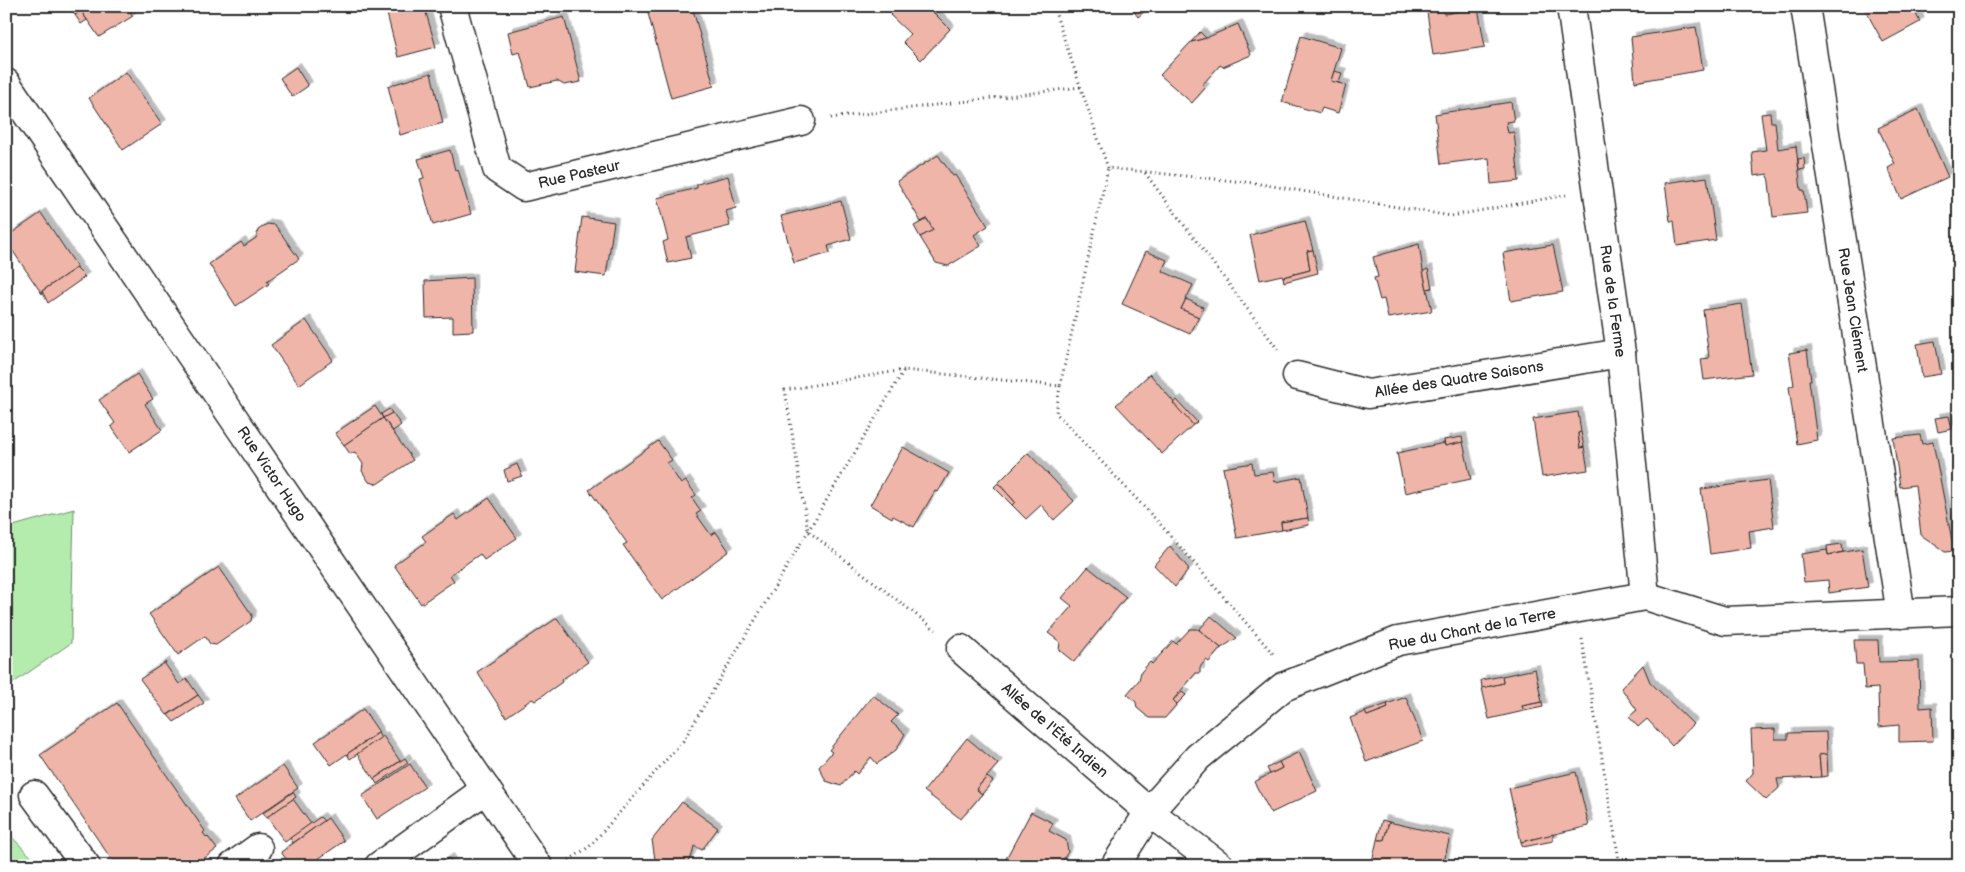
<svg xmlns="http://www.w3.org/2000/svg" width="1965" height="872" font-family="'Balsamiq Sans',sans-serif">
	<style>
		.green { fill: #b4ecae; stroke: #708c6c }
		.building { fill: #efb5a9; stroke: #2b2b2b; filter: url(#shadow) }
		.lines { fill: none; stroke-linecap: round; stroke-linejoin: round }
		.minor-casing { stroke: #2b2b2b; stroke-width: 31 }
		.path { stroke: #2b2b2b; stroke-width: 3; stroke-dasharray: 1 4; stroke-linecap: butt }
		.minor { stroke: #fff; stroke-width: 28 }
		.labels { text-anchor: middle; stroke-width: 4; stroke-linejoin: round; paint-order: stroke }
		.street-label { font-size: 15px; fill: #2b2b2b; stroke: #fff }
	</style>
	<defs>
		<filter id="shadow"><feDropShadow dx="4.5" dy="-4.5" stdDeviation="0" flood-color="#0004"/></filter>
	</defs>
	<rect width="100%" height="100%" fill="#fff"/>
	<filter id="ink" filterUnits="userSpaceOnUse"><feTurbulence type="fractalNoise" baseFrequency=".02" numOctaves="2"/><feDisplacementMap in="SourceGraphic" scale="10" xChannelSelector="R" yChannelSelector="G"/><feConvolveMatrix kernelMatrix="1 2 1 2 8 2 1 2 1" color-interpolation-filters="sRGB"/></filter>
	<g filter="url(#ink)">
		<g class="green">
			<path d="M74,509L71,643L6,688V528Z"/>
			<path d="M6,831L40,866H6Z"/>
		</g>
		<g class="building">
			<path d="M69,6H126L133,16L99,37L81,11L75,15Z"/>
			<path d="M385,6H424L436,47L398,57Z"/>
			<path d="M646,6H692L714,86L671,98Z"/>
			<path d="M899,6H939L933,12L950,29L921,60L903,42L910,34L890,15Z"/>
			<path d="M1130,6H1151L1138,17Z"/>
			<path d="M1464,6H1478V8L1444,14L1443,9Z"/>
			<path d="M1863,6H1912L1920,22L1883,42Z"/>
			<path d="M1478,8L1485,47L1433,55L1427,12L1443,9L1444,14Z"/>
			<path d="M81,11L87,20L81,24L75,15Z"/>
			<path d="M564,17L581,82L564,85L557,81L530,87L520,52L513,54L508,32Z"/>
			<path d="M1238,24L1251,55L1223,67L1220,65L1202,85L1205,88L1192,103L1160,75L1191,42L1206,38Z"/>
			<path d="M1696,27L1703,70L1635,82L1631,37Z"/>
			<path d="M1200,32L1206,38L1191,42Z"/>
			<path d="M1301,36L1341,48L1331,81L1346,85L1338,113L1322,108L1320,113L1282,102Z"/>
			<path d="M296,67L308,86L292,97L280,78Z"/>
			<path d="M1334,71L1342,73L1339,83L1331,81Z"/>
			<path d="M126,72L162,124L123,150L89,98Z"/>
			<path d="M431,73L443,123L400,135L388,86Z"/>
			<path d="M1511,102L1514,121L1506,122L1508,133L1514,132L1519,181L1491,184L1489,158L1441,164L1435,114Z"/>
			<path d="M1918,109L1948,177L1901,199L1888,168L1895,164L1878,128Z"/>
			<path d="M1770,113L1771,122H1775L1778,149L1796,146L1801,190H1804L1807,213L1773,217L1768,174L1754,176L1752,152L1766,150L1761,114Z"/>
			<path d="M450,150L455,170L458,169L471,214L433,225L420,179L424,178L418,159Z"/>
			<path d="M938,155L953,176L955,175L988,226L974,235L981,246L948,266L936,263L920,237L933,230L927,219L921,222L897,181Z"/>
			<path d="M1804,158L1805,169L1799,170L1798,159Z"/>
			<path d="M728,176L736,208L726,211L730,226L686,237L691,258L668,263L663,242L668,240L657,198L697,188V184Z"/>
			<path d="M1707,177L1716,240L1677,246L1674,221H1670L1665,183Z"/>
			<path d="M841,201L851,239L828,246L830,253L794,263L781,216Z"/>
			<path d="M41,213L78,268H76L42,291V294L6,241V237Z"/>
			<path d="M582,217L614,222L606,276L575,272Z"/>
			<path d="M927,219L933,230L920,237L914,226Z"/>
			<path d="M1305,221L1313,250L1307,251L1310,270L1283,277L1282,275L1260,280L1250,235Z"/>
			<path d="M267,224L275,225L299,259L267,281L269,284L236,306L209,264L241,242L244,246L256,238L258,230Z"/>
			<path d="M1419,244L1423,271L1432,311L1388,318L1384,299L1380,300L1374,278L1378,277L1373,257Z"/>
			<path d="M1553,245L1563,292L1511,301L1503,253Z"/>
			<path d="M1313,250L1318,273L1284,282L1283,277L1310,270L1307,251Z"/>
			<path d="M1146,251L1167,260L1162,271L1193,285L1181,309L1199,317L1190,334L1122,304Z"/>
			<path d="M76,268L85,277L48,303L42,291Z"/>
			<path d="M1428,269L1432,288L1427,289L1423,271Z"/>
			<path d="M472,278L473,331L453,332V317L426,318L425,281Z"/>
			<path d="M1186,299L1203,307L1199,317L1181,309Z"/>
			<path d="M1742,304L1752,374L1704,380L1701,359L1709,358L1703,310Z"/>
			<path d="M306,320L333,360L299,385L271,345Z"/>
			<path d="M1935,341L1941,374L1922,377L1917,344Z"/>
			<path d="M1807,350L1811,380H1809L1817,440L1797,444L1789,387L1794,385L1789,353Z"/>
			<path d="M1959,359V389L1953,360Z"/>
			<path d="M137,374L153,399L145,404L162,430L129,452L111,426L115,423L99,400Z"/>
			<path d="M1150,374L1193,425L1162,454L1116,405Z"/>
			<path d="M1177,400L1197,422L1193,425L1173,403Z"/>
			<path d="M375,406L383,418L344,445L335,433Z"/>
			<path d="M389,409L392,413L383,418L381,414Z"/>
			<path d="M1578,412L1581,432L1578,433L1580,448L1584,447L1588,470L1542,477L1533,419Z"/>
			<path d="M392,413L401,425L393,431L383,418Z"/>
			<path d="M1949,416L1952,429L1938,432L1935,418Z"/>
			<path d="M383,418L413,460L377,484L369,482L362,471L363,464L355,452L350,454L344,445Z"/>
			<path d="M1581,432L1584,447L1580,448L1578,433Z"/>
			<path d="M1920,435L1922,444L1933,442L1954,551L1945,552L1921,535L1915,485L1900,487L1893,438Z"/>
			<path d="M1462,437L1463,442L1445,446L1444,440Z"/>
			<path d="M658,441L672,460L667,463L681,484L686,481L696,495L692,498L701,511L696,514L711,535L716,532L729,551L662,600L623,545L627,543L589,490Z"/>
			<path d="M1463,442L1471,479L1405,493L1397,453L1444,443L1445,446Z"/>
			<path d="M903,447L949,473L938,492L935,491L914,527L893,516L892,518L870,505Z"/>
			<path d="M1028,453L1074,501L1054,520L1041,505L1026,519L1012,505L1015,502L998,483Z"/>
			<path d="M1252,463L1254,474L1273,472L1275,482L1301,477L1308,518L1281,522L1282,530L1237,538L1223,468Z"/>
			<path d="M517,464L522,476L507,481L504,470Z"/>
			<path d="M1768,480L1774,527L1749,531L1751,548L1710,554L1701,489Z"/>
			<path d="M998,483L1015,502L1012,505L994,487Z"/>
			<path d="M489,498L517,538L484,560L480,554L450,575L454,581L421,604L394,565L426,542L422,536L454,514L458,520Z"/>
			<path d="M1308,518L1309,525L1282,530L1281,522Z"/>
			<path d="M1842,544L1843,552L1828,555L1827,546Z"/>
			<path d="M1170,546L1189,569L1175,587L1154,565Z"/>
			<path d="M1862,549L1868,587L1829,593L1828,580L1804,582L1801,554L1827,550L1828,555Z"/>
			<path d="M219,567L252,615L251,621L216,645L210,644L205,636L178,655L149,614Z"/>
			<path d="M1088,567L1126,597L1074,662L1059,650L1060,642L1048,633L1072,606L1062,598Z"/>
			<path d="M1211,616L1237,638L1221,648L1199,630Z"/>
			<path d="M557,618L588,662L561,680L562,682L535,701L532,699L506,717L477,672Z"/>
			<path d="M1190,629H1198L1221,648L1209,662L1206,660L1200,667V673H1196L1173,700L1177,704L1165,718H1149L1137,708L1136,702L1127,694L1139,680L1141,672L1150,662L1152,664L1173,641L1176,644Z"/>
			<path d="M1854,640H1878L1879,662L1919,661L1920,708L1932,707L1933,741L1899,742V725L1879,727L1878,688L1865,689L1863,664H1856Z"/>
			<path d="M166,662L165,664L179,684L187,679L198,695L167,715L140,679Z"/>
			<path d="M1643,665L1650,682L1693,724L1672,746L1647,719L1638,727L1629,717L1637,710L1621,688Z"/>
			<path d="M1535,669L1542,702L1522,706L1524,711L1489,719L1482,688L1503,683L1502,676Z"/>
			<path d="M1502,676L1503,683L1482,688L1481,680Z"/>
			<path d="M1182,692L1186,695L1177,704L1173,700Z"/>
			<path d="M198,695L204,703L174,722L168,715Z"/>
			<path d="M873,695L898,715L891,722L905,734L896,750L877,764L871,757L857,774L854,771L841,786L826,781L819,767L832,752L829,750Z"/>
			<path d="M1406,697L1423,741L1366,762L1350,718L1365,712L1367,716L1388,708L1387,704Z"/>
			<path d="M1542,702L1543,707L1524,711L1522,706Z"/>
			<path d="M117,703L205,831L203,833L207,838L208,837L217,849L195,865L194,862L189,866H116L40,755Z"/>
			<path d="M1387,704L1388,708L1367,716L1365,712Z"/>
			<path d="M363,709L379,732L331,765L315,742Z"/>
			<path d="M1775,729V739H1788V733L1826,732L1827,754L1819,755L1821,777L1777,779L1779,788L1766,800L1746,781L1753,773L1751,730Z"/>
			<path d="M378,733L381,738L350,759L347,754Z"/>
			<path d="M383,736L400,761L374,779L357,754Z"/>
			<path d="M967,738L998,764L976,789L982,794L961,819L924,791Z"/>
			<path d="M1299,752L1317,791L1271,813L1254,782L1282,768L1279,762Z"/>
			<path d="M1827,754L1828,776L1821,777L1819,755Z"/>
			<path d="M405,758L408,763L377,784L374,779Z"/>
			<path d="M1279,762L1282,768L1270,774L1267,768Z"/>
			<path d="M410,764L425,787L377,819L362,796Z"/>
			<path d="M283,766L298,788L250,821L235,799Z"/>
			<path d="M1576,772L1589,826L1521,842L1509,788Z"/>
			<path d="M987,777L993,781L982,794L976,789Z"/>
			<path d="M293,792L296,797L266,818L263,813Z"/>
			<path d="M293,799L311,824L285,842L267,817Z"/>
			<path d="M682,802L718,828L702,850L694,846L692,855L685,866H656L652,840Z"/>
			<path d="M1031,812L1053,823L1049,831L1066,840L1068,852L1059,866H1002Z"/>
			<path d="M320,817L324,821L293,843L290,838Z"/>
			<path d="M328,818L344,841L308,866H291L281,852Z"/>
			<path d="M1382,820L1389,822L1384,840H1377Z"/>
			<path d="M1389,822L1450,836L1443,866H1371L1377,840H1384Z"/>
			<path d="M1553,834V841L1523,847L1521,842Z"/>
			<path d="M449,858L454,866H438Z"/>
		</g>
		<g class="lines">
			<g class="minor-casing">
				<g id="minor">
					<path d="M452,6L497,169L524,187L801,121"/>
					<path d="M1571,6L1621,353L1645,596"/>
					<path d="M1805,6L1901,614"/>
					<path d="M6,83L538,866"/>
					<path d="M1297,376L1368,394L1621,353"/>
					<path d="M961,649L1149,812L1220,866"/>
					<path d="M34,795L86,866"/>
					<path d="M233,866L258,848"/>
					<path d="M379,866L486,789"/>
					<path d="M1115,866L1149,812L1198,757L1283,687L1398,641L1645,596L1725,621L1959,611"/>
				</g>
			</g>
			<g class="path">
				<path d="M1053,6L1108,168"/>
				<path d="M831,118L1081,87"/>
				<path d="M1145,173L1279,351"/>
				<path d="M904,370L785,390L808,531L936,630"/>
				<path d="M1060,386L1056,413L1161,525L1275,656"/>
				<path d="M1582,639L1620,866"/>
				<path d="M569,860L589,847L683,741L904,370L1060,386L1108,168L1254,183L1451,216L1566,195"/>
			</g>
			<use href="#minor" class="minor"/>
		</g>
	</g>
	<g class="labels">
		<g class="street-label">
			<text transform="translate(579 174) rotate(-13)" y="5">Rue Pasteur</text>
			<text transform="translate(1613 301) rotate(82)" y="5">Rue de la Ferme</text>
			<text transform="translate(1853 310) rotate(81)" y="5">Rue Jean Clément</text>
			<text transform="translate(1459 379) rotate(-9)" y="5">Allée des Quatre Saisons</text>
			<text transform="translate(272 474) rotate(56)" y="5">Rue Victor Hugo</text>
			<text transform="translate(1472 629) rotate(-11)" y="5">Rue du Chant de la Terre</text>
			<text transform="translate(1055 730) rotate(41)" y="5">Allée de l'Été Indien</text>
		</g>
	</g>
	<rect width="1965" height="872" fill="none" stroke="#fff" stroke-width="25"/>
	<rect x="12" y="12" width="1940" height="847" fill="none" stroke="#2b2b2b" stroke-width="2" filter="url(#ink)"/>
</svg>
